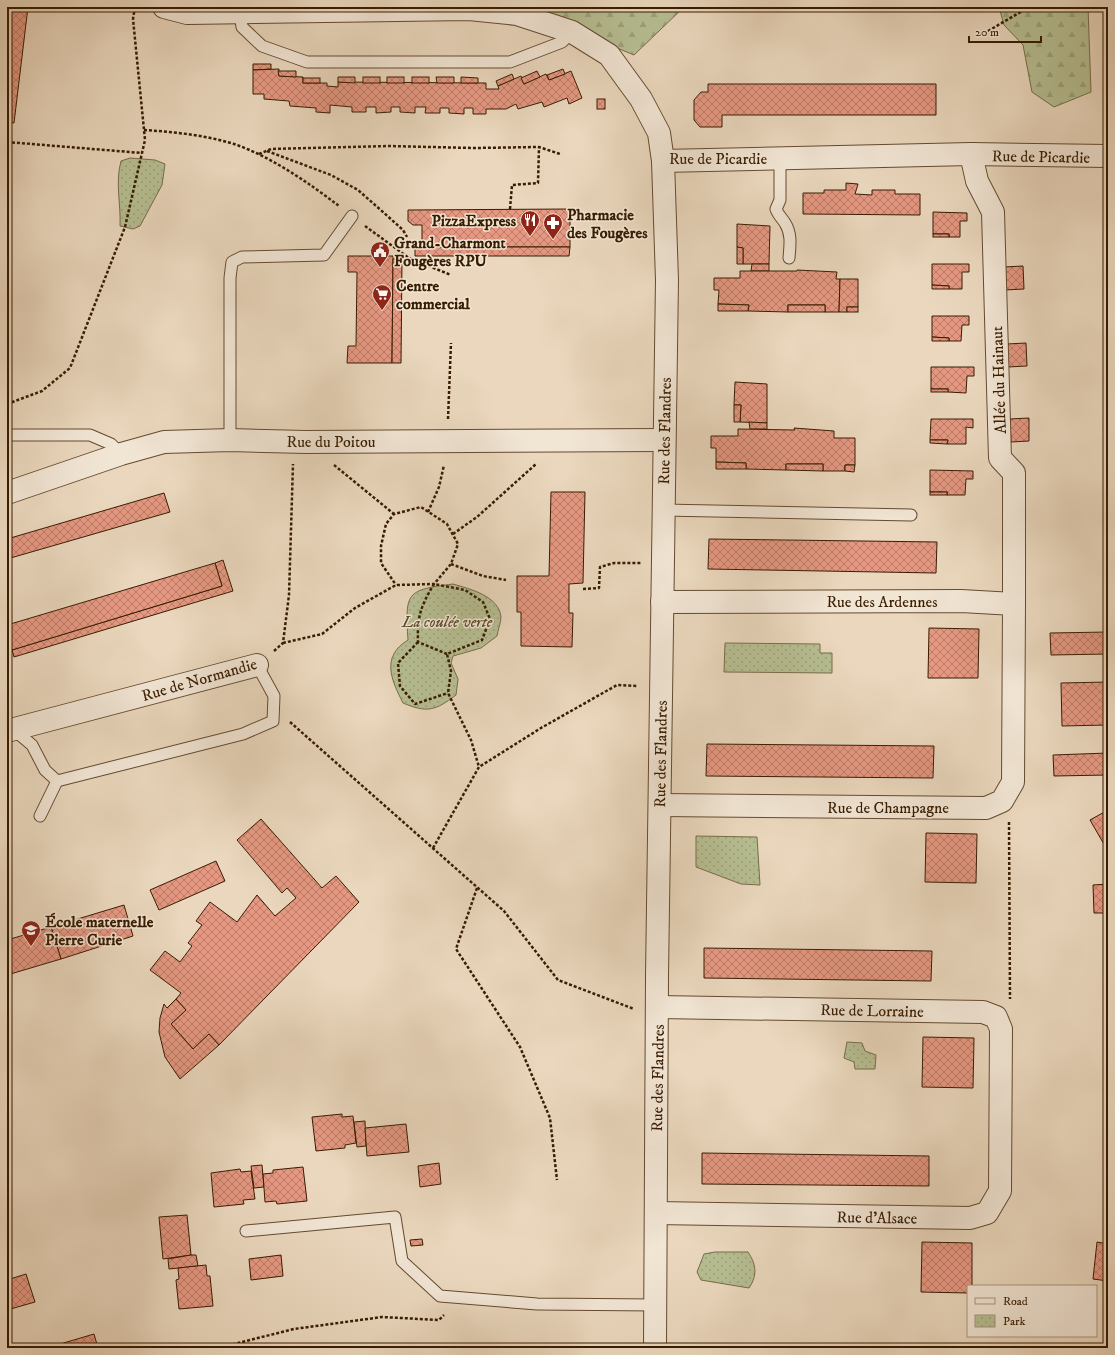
<svg xmlns="http://www.w3.org/2000/svg" width="1115" height="1355" font-family="'IM FELL DW Pica',serif">
	<style>
		.forest { fill: url(#forest-firs); stroke: #776d49 }
		.park { fill: url(#park-dots); stroke: #776d49 }
		.building { fill: url(#building-cross-hatch); stroke: #381c00 }
		.lines { fill: none; stroke-linecap: round; stroke-linejoin: round }
		.service-casing { stroke: #644b2f; stroke-width: 13 }
		.minor-casing { stroke: #644b2f; stroke-width: 24 }
		.path { stroke: #381c00; stroke-width: 2.5; stroke-dasharray: 3 2; stroke-linecap: butt }
		.service { stroke: #f1e5d4; stroke-width: 11 }
		.minor { stroke: #f1e5d4; stroke-width: 22 }
		.labels { text-anchor: middle; stroke-width: 3; stroke-linejoin: round; paint-order: stroke }
		.street-label { font-size: 16px; fill: #381c00; stroke: #f1e5d4 }
		.poi-label { font-size: 16px; font-weight: bold; fill: #381c00; stroke: #f1e5d4; text-anchor: start }
		.park-label { font-size: 16px; font-style: italic; fill: #5e4d2c; stroke: #f1e5d4 }
	</style>
	<defs>
		<pattern id="forest-firs" width="22" height="20" patternUnits="userSpaceOnUse"><rect width="22" height="20" fill="#b6be92"/><path d="M5 1l3.5 6h-7zM16 11l3.5 6h-7z" fill="#9da37c"/></pattern>
		<pattern id="park-dots" width="8" height="8" patternUnits="userSpaceOnUse"><rect width="8" height="8" fill="#b6be92"/><path d="M2 2h.1M6 6h.1" fill="none" stroke="#9da37c" stroke-width="1.8" stroke-linecap="round"/></pattern>
		<pattern id="building-cross-hatch" width="8" height="8" patternUnits="userSpaceOnUse"><rect width="8" height="8" fill="#e69882"/><path d="M0 0l8 8M0 8l8-8" fill="none" stroke="#bb7b68"/></pattern>
	</defs>
	<rect width="100%" height="100%" fill="#ead7bd"/>
	<filter id="stains"><feTurbulence type="fractalNoise" baseFrequency=".005" numOctaves="4"/><feColorMatrix values="0 0 0 0 .2 0 0 0 0 .09 0 0 0 0 .02 0 0 0 .5 -.17"/></filter>
	<radialGradient id="worn" r=".72"><stop offset=".6" stop-color="#630" stop-opacity="0"/><stop offset="1" stop-color="#630" stop-opacity=".3"/></radialGradient>
	<g class="forest">
		<path d="M548,7H684L634,55L547,19Z"/>
		<path d="M999,7H1088L1091,92L1054,107L1032,92L1023,45L1004,25Z"/>
	</g>
	<g class="park">
		<path d="M130,158L155,160L165,164L162,185L140,226L133,229L120,226C121,203 115,183 121,161Z"/>
		<path d="M453,584C470,589 499,596 501,617C501,622 498,630 497,636L481,648L453,656L451,663L458,679L456,695C435,711 427,713 403,703C392,681 380,657 408,640C405,592 406,590 453,584Z"/>
		<path d="M725,643L820,644V653H832V673L724,672Z"/>
		<path d="M696,836L757,837L760,885L741,884L696,867Z"/>
		<path d="M847,1042L862,1043L865,1051L876,1055L875,1069H855L854,1062L844,1058Z"/>
		<path d="M715,1252H748C756,1264 758,1275 749,1288L701,1280L697,1272L704,1254Z"/>
	</g>
	<g class="building">
		<path d="M7,7H28L14,123L7,122Z"/>
		<path d="M746,7H783L746,10Z"/>
		<path d="M253,64H271V69L253,70Z"/>
		<path d="M279,69V76L303,77V83H327V86L338,87V82L486,83V89H499L498,86L521,76L524,84L546,74L549,80L571,71L582,98L569,104L567,98L544,107L542,102L518,109L516,104L506,109H486V114H473V108H464V114L449,113V108H440V113H425L426,107H415V113L400,112V107H391V112L376,113V107H366V112H352V107L330,105V113L316,112V108L290,106L289,101L264,99V94H253V70Z"/>
		<path d="M563,69L565,74L549,80L547,75Z"/>
		<path d="M278,71H296V77L279,76Z"/>
		<path d="M537,71L540,77L524,84L521,78Z"/>
		<path d="M512,74L514,79L498,86L496,81Z"/>
		<path d="M338,77H355V83L338,82Z"/>
		<rect x="363" y="77" width="17" height="6"/>
		<rect x="387" y="77" width="17" height="6"/>
		<rect x="412" y="77" width="17" height="6"/>
		<path d="M436,77H454V83H437Z"/>
		<path d="M461,77L478,78V83H461Z"/>
		<rect x="303" y="78" width="17" height="5"/>
		<path d="M708,84H936V115H722V127H700L694,120V100L701,92H708Z"/>
		<rect x="597" y="99" width="8" height="10"/>
		<path d="M846,183L858,184L855,194L872,195V190H895V194H920V215L803,214V193H824V190H846Z"/>
		<path d="M570,209V247H422V225H413L408,221V210Z"/>
		<path d="M933,212L967,213V221H960V237H949V234H933Z"/>
		<path d="M737,224L770,226L769,264H743V248L737,247Z"/>
		<rect x="933" y="234" width="16" height="3"/>
		<path d="M415,247H570L569,256H415Z"/>
		<path d="M737,247L743,248V264H737Z"/>
		<path d="M348,256H393L392,363H347L348,346H356L357,272H348Z"/>
		<path d="M393,259H402L401,363H392Z"/>
		<path d="M752,264H769V271H751Z"/>
		<path d="M932,264H969V272H962V289H949V286L932,285Z"/>
		<path d="M1023,266L1024,289L1005,290L1004,267Z"/>
		<path d="M797,270L837,272L836,279H840L839,312H825V305H788V312L748,311L749,305L718,304L719,290H714V278H740V271H797Z"/>
		<path d="M840,279H858V307H847V312H839Z"/>
		<path d="M932,285L949,286V289H932Z"/>
		<path d="M718,304L749,305L748,311H718Z"/>
		<rect x="788" y="305" width="37" height="7"/>
		<rect x="847" y="307" width="11" height="5"/>
		<path d="M932,316H969V325H962L961,341H949V338L932,337Z"/>
		<path d="M932,337L949,338V341H932Z"/>
		<path d="M1026,343L1027,366L1008,367L1007,344Z"/>
		<path d="M931,367H974V376H967L966,393L948,392V389H931Z"/>
		<path d="M735,382L767,384V423L740,422L741,405H734Z"/>
		<rect x="931" y="389" width="17" height="3"/>
		<path d="M734,405H741L740,422H734Z"/>
		<path d="M1029,418V441L1011,442L1010,419Z"/>
		<path d="M931,419H973V428L966,427V444H947L948,440H930Z"/>
		<path d="M749,422L767,423V429H750Z"/>
		<path d="M794,428L834,431V438H855V465H845V471H823V464H786V470L746,469V463L716,462V448H711V436H738V429L795,430Z"/>
		<path d="M930,440H948L947,444L930,443Z"/>
		<path d="M716,462L746,463V469H716Z"/>
		<path d="M786,464H823V471L786,470Z"/>
		<path d="M845,465H855L854,472L845,471Z"/>
		<path d="M930,470L973,471V479H966L965,495H947V492H930Z"/>
		<path d="M551,492H585L583,583L569,584V613H573L572,647L521,646V612H517V576H549Z"/>
		<rect x="930" y="492" width="17" height="3"/>
		<path d="M164,493L170,512L7,559V539Z"/>
		<path d="M709,539L937,542L936,573L708,569Z"/>
		<path d="M223,560L233,591L14,657L12,650L222,586L215,563Z"/>
		<path d="M215,563L222,586L12,650L7,625Z"/>
		<path d="M929,628L979,629L978,678H928Z"/>
		<path d="M1108,632V654L1051,655L1050,633Z"/>
		<path d="M1108,682V725L1062,726L1061,683Z"/>
		<path d="M707,744L934,746L933,778L706,776Z"/>
		<path d="M1108,753V775L1054,776L1053,755Z"/>
		<path d="M1108,810V845L1105,846L1090,820Z"/>
		<path d="M261,819L322,888L336,876L359,902L219,1045L209,1034L193,1049L171,1024L186,1010L176,999L181,993L150,970L165,951L180,962L192,946L188,943L202,925L196,921L210,902L237,922L257,895L275,916L296,898L287,888L282,893L237,840Z"/>
		<path d="M926,833L977,834L976,883L925,882Z"/>
		<path d="M216,861L225,881L159,910L150,890Z"/>
		<path d="M1108,884V913H1094L1093,885Z"/>
		<path d="M124,905L133,936L61,959L51,927Z"/>
		<path d="M51,927L61,959L7,975V940Z"/>
		<path d="M704,948L932,951L931,981L704,978Z"/>
		<path d="M176,999L186,1010L171,1024L193,1049L209,1034L219,1045L180,1079L165,1057L159,1032L160,1018L164,1004L167,1008Z"/>
		<path d="M923,1037L974,1038L973,1088L922,1087Z"/>
		<path d="M342,1114V1117L353,1116L356,1143L345,1145V1148L316,1151L312,1117Z"/>
		<path d="M365,1121L366,1146L357,1147L354,1122Z"/>
		<path d="M406,1124L409,1152L367,1156L365,1128Z"/>
		<path d="M702,1153L929,1156V1186L702,1184Z"/>
		<path d="M439,1163L441,1184L420,1187L418,1166Z"/>
		<path d="M262,1165L264,1187L254,1188L251,1166Z"/>
		<path d="M303,1167L307,1201L277,1204L276,1201L265,1202L263,1174L273,1173V1170Z"/>
		<path d="M240,1169L241,1172L251,1171L255,1199L243,1200L244,1204L214,1207L211,1173Z"/>
		<path d="M187,1215L191,1255L163,1259L159,1217Z"/>
		<path d="M422,1239L423,1245L411,1246L410,1240Z"/>
		<path d="M922,1242L972,1243V1286H968V1293L921,1292Z"/>
		<path d="M1097,1242L1108,1244V1281L1093,1279Z"/>
		<path d="M191,1255H196L198,1266L169,1269L168,1259Z"/>
		<path d="M281,1255L283,1276L251,1280L249,1259Z"/>
		<path d="M206,1265L207,1276H210L213,1306L179,1309L176,1280L179,1279L178,1268Z"/>
		<path d="M26,1274L35,1302L7,1310V1280Z"/>
		<path d="M94,1334L98,1348H50V1347Z"/>
	</g>
	<g class="lines">
		<g class="service-casing">
			<g id="service">
				<path d="M240,13L242,27L262,46L307,62H510L562,42L572,32"/>
				<path d="M780,158V200L776,209C778,215 782,218 785,223C792,234 790,246 789,258"/>
				<path d="M7,435H90L111,444L121,454"/>
				<path d="M230,440V278L232,262L242,257L324,255L352,216"/>
				<path d="M663,510L911,515"/>
				<path d="M14,730L32,745L45,770L57,781L243,734L273,721L274,696L257,665"/>
				<path d="M40,816L57,781"/>
				<path d="M246,1231L395,1217L402,1261L440,1296L537,1304L655,1305"/>
			</g>
		</g>
		<g class="minor-casing">
			<g id="minor">
				<path d="M164,7L187,13L469,9L517,14L572,32L609,55L641,99L659,133L663,161L971,154L1108,156"/>
				<path d="M971,154L977,181L993,212L1000,458L1014,473V604"/>
				<path d="M7,493L121,454L164,442L230,440L306,442L663,440"/>
				<path d="M7,731L257,665"/>
				<path d="M660,805L986,808L1002,801L1013,782L1014,604L961,601L662,602"/>
				<path d="M656,1213L970,1218L987,1213L1000,1191L1001,1029L996,1017L983,1012L658,1007"/>
				<path d="M655,1348L657,976L667,280L663,161"/>
			</g>
		</g>
		<g class="path">
			<path d="M988,31L1024,10L1023,7"/>
			<path d="M144,130C174,132 205,135 234,144C270,156 309,183 339,206"/>
			<path d="M7,142L142,153"/>
			<path d="M267,151L331,175L358,190L383,212L403,230L407,237"/>
			<path d="M259,154L271,149L388,146L474,148L539,147L560,154"/>
			<path d="M510,209L512,185L538,183L539,147"/>
			<path d="M365,226L409,258L451,275"/>
			<path d="M7,404L42,391L70,368L125,227L145,140L133,19L135,7"/>
			<path d="M448,419L451,343"/>
			<path d="M334,465L394,514"/>
			<path d="M428,512L439,487L444,465"/>
			<path d="M453,534L477,517L536,464"/>
			<path d="M451,564L483,576L506,580"/>
			<path d="M583,589L599,588L600,567L614,563H641"/>
			<path d="M418,642L398,663L400,686L415,704L448,693"/>
			<path d="M283,643L322,634L355,608L396,585L434,584L451,564L458,544L447,524L421,507L394,514L386,524L381,546V563L396,585"/>
			<path d="M274,651L283,643L289,595L293,464"/>
			<path d="M447,654L418,642C417,616 421,606 434,584L465,590L483,602L490,619L482,640L447,654L451,671L448,693L471,740L479,767"/>
			<path d="M290,722L504,911L558,980L634,1009"/>
			<path d="M1009,822L1010,999"/>
			<path d="M433,848L479,767L541,728L617,685L638,686"/>
			<path d="M477,888L456,949L520,1047L550,1118L557,1180"/>
			<path d="M218,1348L294,1329L382,1317L439,1320L444,1315"/>
		</g>
		<use href="#service" class="service"/>
		<use href="#minor" class="minor"/>
	</g>
	<defs>
		<g id="restaurant-pin" transform="scale(1)"><path d="M0 17L-7.5 6A9.5 9.5 0 1 1 7.5 6Z" fill="#8f2418" stroke="#f1e5d4"/><path d="M-5-6h1v4h1v-4h1v4h1v-4h1v5L-1.5 .5V6h-2V.5L-5-1ZM5-6V6H3V1.5H1.5Q1.5-4 5-6Z" fill="#fff"/></g>
		<g id="pharmacy-pin" transform="scale(1)"><path d="M0 17L-7.5 6A9.5 9.5 0 1 1 7.5 6Z" fill="#8f2418" stroke="#f1e5d4"/><path d="M-2-6h4v4h4v4h-4v4h-4v-4h-4v-4h4Z" fill="#fff"/></g>
		<g id="civic-pin" transform="scale(1)"><path d="M0 17L-7.5 6A9.5 9.5 0 1 1 7.5 6Z" fill="#8f2418" stroke="#f1e5d4"/><path d="M-.6-6.5H3V-4.5H.6V-3L4-1V1h2V6H-6V1h2V-1L-.6-3ZM-1.2 2.5V6h2.4V2.5Z" fill="#fff"/></g>
		<g id="supermarket-pin" transform="scale(1)"><path d="M0 17L-7.5 6A9.5 9.5 0 1 1 7.5 6Z" fill="#8f2418" stroke="#f1e5d4"/><path d="M-6-5.5h2.5l.6 2H6L4.5 2H-2.5L-4.4-4H-6ZM-1.5 3.2a1.3 1.3 0 1 0 .1 0ZM3 3.2a1.3 1.3 0 1 0 .1 0Z" fill="#fff"/></g>
		<g id="school-pin" transform="scale(1)"><path d="M0 17L-7.5 6A9.5 9.5 0 1 1 7.5 6Z" fill="#8f2418" stroke="#f1e5d4"/><path d="M0-5L7-2L0 1L-7-2ZM-4 1L0 2.5L4 1V4Q0 6-4 4Z" fill="#fff"/></g>
	</defs>
	<g fill-rule="evenodd">
		<use href="#restaurant-pin" x="530" y="220"/>
		<use href="#pharmacy-pin" x="553" y="223"/>
		<use href="#civic-pin" x="380" y="251"/>
		<use href="#supermarket-pin" x="382" y="294"/>
		<use href="#school-pin" x="31" y="930"/>
	</g>
	<g class="labels">
		<g class="street-label">
			<text transform="translate(1041 156) rotate(1)" y="6">Rue de Picardie</text>
			<text x="718" y="164">Rue de Picardie</text>
			<text transform="translate(998 380) rotate(-92)" y="6">Allée du Hainaut</text>
			<text transform="translate(664 431) rotate(-89)" y="6">Rue des Flandres</text>
			<text x="331" y="447">Rue du Poitou</text>
			<text x="882" y="607">Rue des Ardennes</text>
			<text transform="translate(199 679) rotate(-16)" y="6">Rue de Normandie</text>
			<text transform="translate(660 754) rotate(-89)" y="6">Rue des Flandres</text>
			<text x="888" y="813">Rue de Champagne</text>
			<text transform="translate(872 1010) rotate(1)" y="6">Rue de Lorraine</text>
			<text transform="translate(657 1078) rotate(-89)" y="6">Rue des Flandres</text>
			<text transform="translate(877 1217) rotate(1)" y="6">Rue d'Alsace</text>
		</g>
		<g class="poi-label">
			<text x="567" y="220">Pharmacie<tspan x="567" dy="18">des Fougères</tspan></text>
			<text x="516" y="226" text-anchor="end">PizzaExpress</text>
			<text x="394" y="248">Grand-Charmont<tspan x="394" dy="18">Fougères RPU</tspan></text>
			<text x="396" y="291">Centre<tspan x="396" dy="18">commercial</tspan></text>
			<text x="45" y="927">École maternelle<tspan x="45" dy="18">Pierre Curie</tspan></text>
		</g>
		<g class="park-label">
			<text x="447" y="627">La coulée verte</text>
		</g>
	</g>
	<rect width="1115" height="1355" fill="none" stroke="#ead7bd" stroke-width="24"/>
	<rect x="8" y="8" width="1099" height="1339" fill="none" stroke="#381c00" stroke-width="2"/>
	<rect x="12" y="12" width="1091" height="1331" fill="none" stroke="#381c00"/>
	<rect x="967" y="1285" width="130" height="52" fill="#f1e5d4" stroke="#a7957f"/>
	<rect x="975" y="1298" width="20" height="6" fill="#f1e5d4" stroke="#a7957f"/>
	<text x="1003" y="1305" font-size="12" fill="#381c00">Road</text>
	<rect x="975" y="1315" width="20" height="12" fill="url(#park-dots)" stroke="#a7957f"/>
	<text x="1003" y="1325" font-size="12" fill="#381c00">Park</text>
	<path d="M969 36v6h72v-6" fill="none" stroke="#381c00" stroke-width="2"/>
	<text x="975" y="36" font-size="12" fill="#381c00" stroke="#f1e5d4" stroke-width="3" paint-order="stroke">20 m</text>
	<rect width="100%" height="100%" filter="url(#stains)"/>
	<rect width="100%" height="100%" fill="url(#worn)"/>
</svg>
